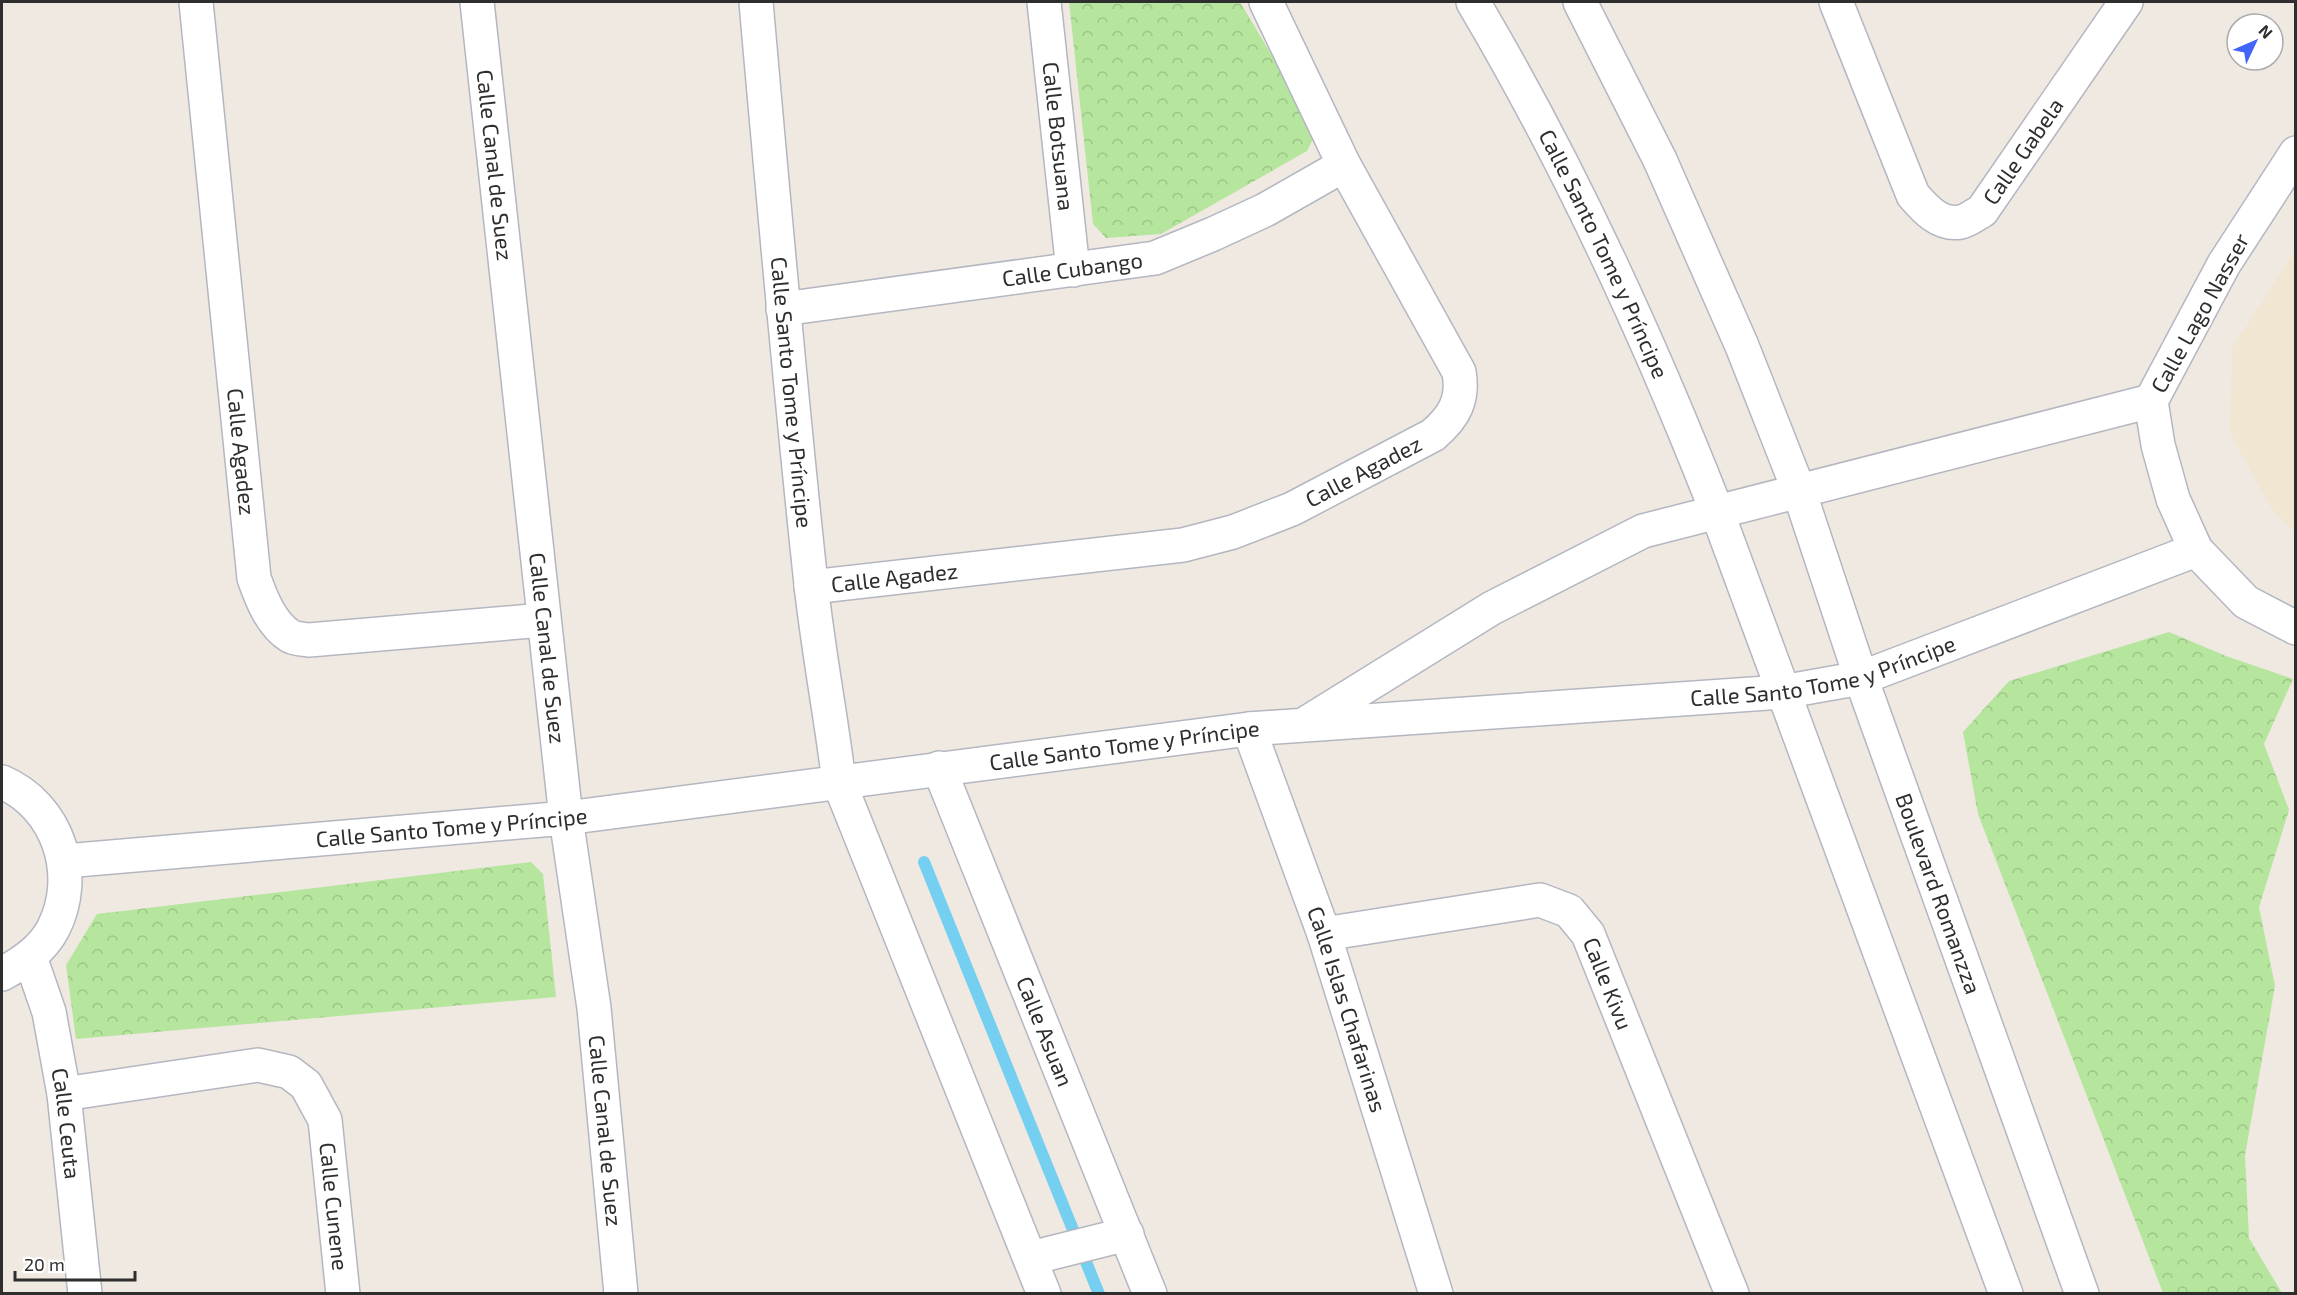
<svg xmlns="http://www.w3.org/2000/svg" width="2297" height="1295" font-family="'Exo 2',sans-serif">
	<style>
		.education { fill: #f0e6d1 }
		.forest { fill: url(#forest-crowns) }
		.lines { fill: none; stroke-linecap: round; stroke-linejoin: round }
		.stream { stroke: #75cff0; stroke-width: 12 }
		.minor-casing { stroke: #b4b7c1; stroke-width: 36 }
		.tertiary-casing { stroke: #b4b7c1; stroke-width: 36 }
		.secondary-casing { stroke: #b4b7c1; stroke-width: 36 }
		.minor { stroke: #fff; stroke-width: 33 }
		.tertiary { stroke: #fff; stroke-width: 33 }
		.secondary { stroke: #fff; stroke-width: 33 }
		.labels { text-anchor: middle; stroke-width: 5; stroke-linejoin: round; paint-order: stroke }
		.street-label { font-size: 22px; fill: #2e2e2e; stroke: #fff }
	</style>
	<defs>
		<pattern id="forest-crowns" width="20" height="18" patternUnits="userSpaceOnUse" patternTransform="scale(1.5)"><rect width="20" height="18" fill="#b6e59e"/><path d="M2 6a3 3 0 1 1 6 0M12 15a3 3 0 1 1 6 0" fill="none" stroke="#9dc588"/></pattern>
	</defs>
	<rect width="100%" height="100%" fill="#efe9e1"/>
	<path class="education" d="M2295,251V531L2273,511L2230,433L2232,348Z"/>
	<g class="forest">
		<path d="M1069,2H1240L1302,106L1315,135L1307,151L1161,234L1106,238L1093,224Z"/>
		<path d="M2169,632L2226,656L2293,679L2264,744L2289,810L2259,907L2275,986L2245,1155L2249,1238L2282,1293H2163L1978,814L1963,732L2009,681Z"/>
		<path d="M531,862L543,874L556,997L76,1039L66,965L97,914Z"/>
	</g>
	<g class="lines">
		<path class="stream" d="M924,862L1099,1294"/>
		<g class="minor-casing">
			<g id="minor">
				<path id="s1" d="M196,2L254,578C261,598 271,624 290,636C295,639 303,639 309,640L543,620"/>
				<path id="s2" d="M477,2L566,818L594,1008L621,1294"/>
				<path id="s3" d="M756,2C773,196 790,390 811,584C818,650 831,716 839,782L1044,1294"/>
				<path id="s4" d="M1044,2L1073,270"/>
				<path id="s5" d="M1473,2C1569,164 1648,336 1717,512"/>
				<path d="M1580,2L1660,160L1742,346L1799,491"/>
				<path id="s6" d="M1836,2L1913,195C1925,209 1940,226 1961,222C1967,221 1976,214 1982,211L2126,2"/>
				<path id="s7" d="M783,309L1155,258L1213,234L1265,210L1344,165"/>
				<path id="s8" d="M811,587L1183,545L1233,532L1292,509L1433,435C1454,417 1464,400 1459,372L1344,165L1266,2"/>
				<path id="s9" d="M1249,729L1324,934L1436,1294"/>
				<path id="s10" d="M939,768L1150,1294"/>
				<path id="s11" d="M1324,934L1540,900L1569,911L1588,934L1732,1294"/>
				<path id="s12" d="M30,957L49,1012L64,1094L85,1294"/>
				<path id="s13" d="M64,1094L258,1065L289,1072L306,1085L325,1120L343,1294"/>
				<path d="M1031,1258L1127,1234"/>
			</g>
		</g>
		<g class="tertiary-casing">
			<g id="tertiary">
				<path d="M2296,153L2224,264L2151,401L2158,445L2173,499L2196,550L2246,602L2296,628"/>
				<path d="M1308,722L1492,608L1643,531L2151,401"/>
				<path d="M2,782C58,806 81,875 53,929C42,950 22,963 2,974"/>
				<path id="s14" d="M65,861L566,818L1249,729L1782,692L1861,678L2196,550"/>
			</g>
		</g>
		<g class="secondary-casing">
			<g id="secondary">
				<path id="s15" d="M1799,491L1861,678L2082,1294"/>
				<path d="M1717,512L2006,1294"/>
			</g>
		</g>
		<use href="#minor" class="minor"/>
		<use href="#tertiary" class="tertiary"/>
		<use href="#secondary" class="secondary"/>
	</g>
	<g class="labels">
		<g class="street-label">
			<text dy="8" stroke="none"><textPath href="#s4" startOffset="135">Calle Botsuana</textPath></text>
			<text dy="8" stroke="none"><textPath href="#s6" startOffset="362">Calle Gabela</textPath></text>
			<text dy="8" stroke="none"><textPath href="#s2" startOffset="164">Calle Canal de Suez</textPath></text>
			<text dy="8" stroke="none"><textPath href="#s5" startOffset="284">Calle Santo Tome y Príncipe</textPath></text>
			<text dy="8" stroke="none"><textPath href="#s7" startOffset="292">Calle Cubango</textPath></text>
			<text transform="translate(2200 313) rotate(-61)" y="8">Calle Lago Nasser</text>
			<text dy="8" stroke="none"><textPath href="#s3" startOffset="392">Calle Santo Tome y Príncipe</textPath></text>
			<text dy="8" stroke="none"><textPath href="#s1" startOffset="452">Calle Agadez</textPath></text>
			<text dy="8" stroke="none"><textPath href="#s8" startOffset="570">Calle Agadez</textPath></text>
			<text dy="8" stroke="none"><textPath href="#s8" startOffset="84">Calle Agadez</textPath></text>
			<text dy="8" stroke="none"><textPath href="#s2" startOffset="650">Calle Canal de Suez</textPath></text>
			<text dy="8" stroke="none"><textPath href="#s14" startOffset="1770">Calle Santo Tome y Príncipe</textPath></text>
			<text dy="8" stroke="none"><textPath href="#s14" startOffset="1066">Calle Santo Tome y Príncipe</textPath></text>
			<text dy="8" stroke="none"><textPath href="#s14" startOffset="388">Calle Santo Tome y Príncipe</textPath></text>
			<text dy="8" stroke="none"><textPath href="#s15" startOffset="426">Boulevard Romanzza</textPath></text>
			<text dy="8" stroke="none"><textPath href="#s11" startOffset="333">Calle Kivu</textPath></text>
			<text dy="8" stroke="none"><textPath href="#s9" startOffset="297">Calle Islas Chafarinas</textPath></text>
			<text dy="8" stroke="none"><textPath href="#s10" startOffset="284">Calle Asuan</textPath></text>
			<text dy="8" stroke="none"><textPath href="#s12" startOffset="171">Calle Ceuta</textPath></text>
			<text dy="8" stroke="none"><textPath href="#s2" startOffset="1136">Calle Canal de Suez</textPath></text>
			<text dy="8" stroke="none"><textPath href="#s13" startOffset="376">Calle Cunene</textPath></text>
		</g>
	</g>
	<rect width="2297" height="1295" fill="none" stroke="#2e2e2e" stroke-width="6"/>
	<g transform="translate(2255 42) rotate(46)"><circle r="28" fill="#ffffff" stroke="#ababab" stroke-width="1.5"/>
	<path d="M0-4.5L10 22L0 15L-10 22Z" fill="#4264fb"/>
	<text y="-9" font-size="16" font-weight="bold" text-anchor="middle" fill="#2e2e2e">N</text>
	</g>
	<path d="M15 1271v9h120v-9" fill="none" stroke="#2e2e2e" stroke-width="3"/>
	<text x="24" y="1271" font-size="18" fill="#2e2e2e" stroke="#ffffff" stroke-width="4.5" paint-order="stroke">20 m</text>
</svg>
